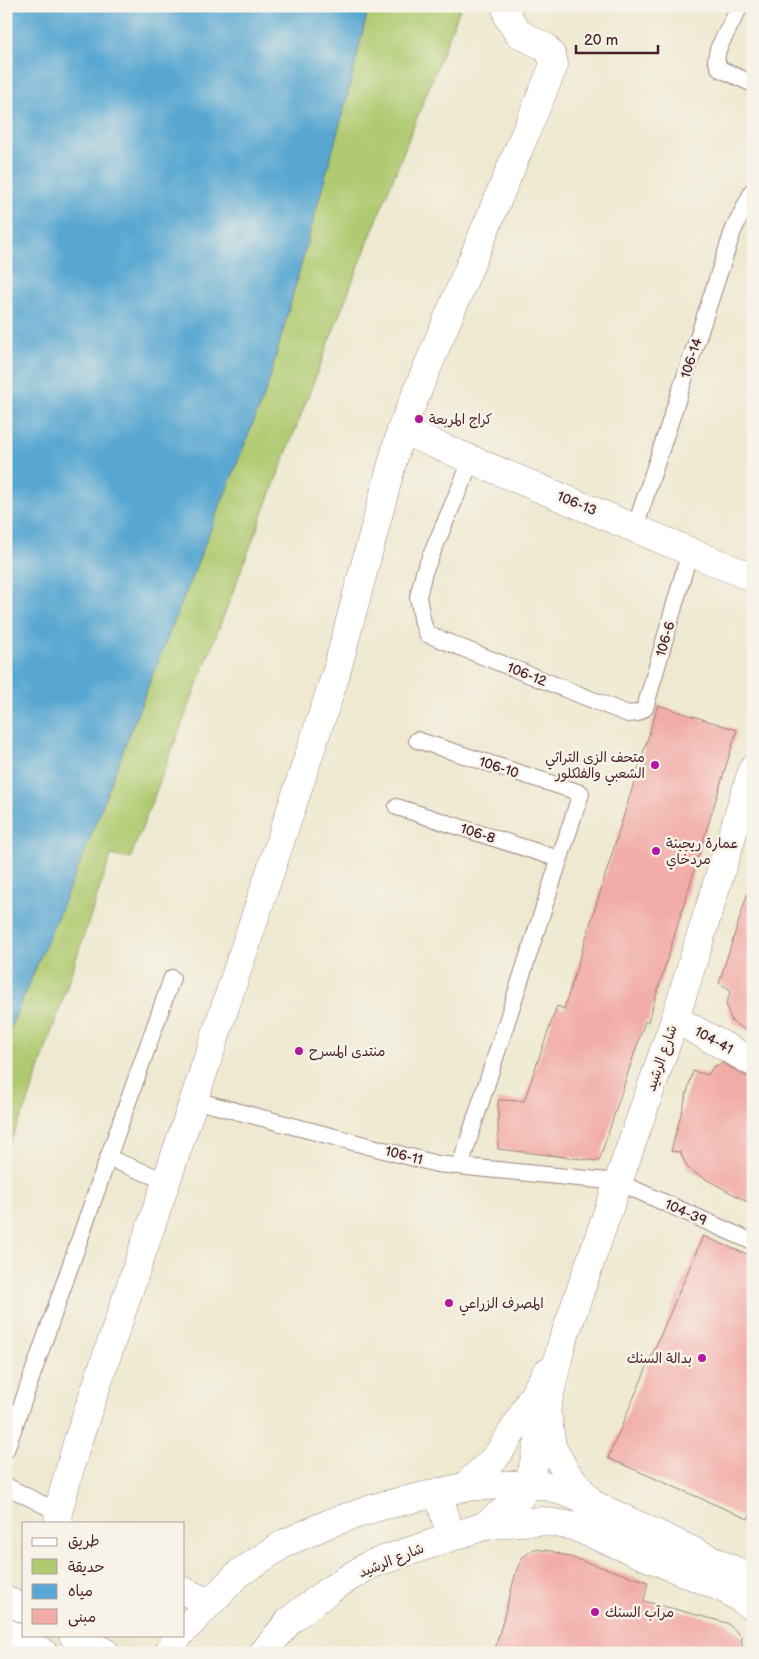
<svg xmlns="http://www.w3.org/2000/svg" width="759" height="1659" font-family="'Balsamiq Sans','Playpen Sans Arabic',sans-serif">
	<style>
		.green { fill: #afca70; stroke: #7c744e }
		.water { fill: #59a7d2; stroke: #52637e }
		.building { fill: #f2aca8 }
		.lines { fill: none; stroke-linecap: round; stroke-linejoin: round }
		.service-casing { stroke: #9c847e; stroke-width: 18 }
		.minor-casing { stroke: #9c847e; stroke-width: 29 }
		.secondary-casing { stroke: #9c847e; stroke-width: 29 }
		.service { stroke: #fff; stroke-width: 16 }
		.minor { stroke: #fff; stroke-width: 28 }
		.secondary { stroke: #fff; stroke-width: 28 }
		.poi-dot { fill: #b5179e; stroke: #f7f3e8; stroke-width: 2 }
		.labels { text-anchor: middle; stroke-width: 5; stroke-linejoin: round; paint-order: stroke }
		.street-label { font-size: 14px; fill: #4a1f2b; stroke: #f7f3e8 }
		.poi-label { font-size: 14px; fill: #4a1f2b; stroke: #f7f3e8; text-anchor: start }
	</style>
	<rect width="100%" height="100%" fill="#f7f3e8"/>
	<filter id="ink" filterUnits="userSpaceOnUse"><feTurbulence type="fractalNoise" baseFrequency=".02" numOctaves="2"/><feDisplacementMap in="SourceGraphic" scale="10" xChannelSelector="R" yChannelSelector="G"/><feConvolveMatrix kernelMatrix="1 2 1 2 8 2 1 2 1" color-interpolation-filters="sRGB"/></filter>
	<filter id="wash" filterUnits="userSpaceOnUse"><feTurbulence type="fractalNoise" baseFrequency=".0096" numOctaves="4" result="noise"/><feDisplacementMap in="SourceGraphic" scale="20" xChannelSelector="R" yChannelSelector="G"/><feGaussianBlur stdDeviation="1.12" result="paint"/><feColorMatrix in="noise" values="0 0 0 0 0 0 0 0 0 0 0 0 0 0 0 0 0 1.4 0 .05"/><feComposite in="paint" operator="in"/></filter>
	<g filter="url(#wash)">
		<rect width="100%" height="100%" fill="#eee9d0"/>
		<path class="green" d="M369,6H461L337,321L130,859L111,855L27,1105L6,1150V1038L85,851L132,727L267,388L345,105Z"/>
		<path class="water" d="M6,6H369L345,105L267,388L132,727L85,851L6,1038Z"/>
		<g id="blocks">
			<g class="building">
				<path d="M658,705L737,730L648,1022L645,1021L599,1161L498,1149V1100L524,1101L557,1006L564,1009Z"/>
				<path d="M748,892H753V1034L732,1022L726,1004L731,990L719,983Z"/>
				<path d="M723,1063L745,1076L753,1078V1205L693,1172L688,1168L680,1152L671,1151L693,1071L708,1075L713,1067Z"/>
				<path d="M703,1236L753,1257V1507L748,1519L608,1458Z"/>
				<path d="M534,1549L551,1551L648,1582L644,1601L727,1623L741,1636L743,1653H494L517,1569L523,1557Z"/>
			</g>
		</g>
	</g>
	<g filter="url(#ink)">
		<use href="#blocks" fill-opacity="0" stroke="#9c847e" stroke-width="1"/>
		<g class="lines">
			<g class="service-casing">
				<g id="service">
					<path d="M740,6L718,49L716,60L720,69L753,84"/>
					<path d="M472,459L424,572L418,597L423,623L427,634L628,714L637,713L645,708L690,551"/>
					<path d="M635,528L733,231L753,190"/>
					<path d="M417,740L581,793L460,1166"/>
					<path d="M397,807L559,859"/>
					<path d="M194,1100L437,1164L618,1182L753,1242"/>
					<path d="M108,1158L166,1181"/>
					<path d="M6,1450L108,1158L172,978"/>
					<path d="M6,1486L58,1512"/>
				</g>
			</g>
			<g class="minor-casing">
				<g id="minor">
					<path d="M401,430L753,578"/>
					<path d="M675,1019L753,1062"/>
					<path d="M59,1523L58,1512L77,1443L194,1100L335,677L401,430L554,65L552,56L545,47L518,33L508,17L506,6"/>
					<path d="M184,1591L209,1603"/>
				</g>
			</g>
			<g class="secondary-casing">
				<g id="secondary">
					<path d="M548,1419L552,1447L566,1472L590,1501"/>
					<path d="M464,1487L529,1484L550,1487L573,1495L738,1572L753,1582"/>
					<path d="M438,1492L451,1537"/>
					<path d="M485,1526L517,1522L543,1521L573,1526L727,1590L753,1607"/>
					<path d="M6,1600L24,1609"/>
					<path d="M184,1630L238,1574L285,1543L330,1523L381,1506L464,1487L496,1457L516,1426L546,1373"/>
					<path d="M6,1632L44,1653"/>
					<path d="M73,1635L106,1653"/>
					<path d="M168,1653L179,1635"/>
					<path d="M263,1653L290,1620L331,1589L369,1565L484,1526L517,1501L529,1484L561,1346L675,1019L753,768"/>
				</g>
			</g>
			<use href="#service" class="service"/>
			<use href="#minor" class="minor"/>
			<use href="#secondary" class="secondary"/>
		</g>
	</g>
	<g class="poi-dot">
		<circle cx="419" cy="419" r="5"/>
		<circle cx="655" cy="765" r="5"/>
		<circle cx="656" cy="851" r="5"/>
		<circle cx="299" cy="1051" r="5"/>
		<circle cx="449" cy="1303" r="5"/>
		<circle cx="702" cy="1358" r="5"/>
		<circle cx="595" cy="1612" r="5"/>
	</g>
	<g class="labels">
		<g class="street-label">
			<text transform="translate(691 358) rotate(-72)" y="5">106-14</text>
			<text transform="translate(577 503) rotate(23)" y="5">106-13</text>
			<text transform="translate(665 639) rotate(-74)" y="5">106-6</text>
			<text transform="translate(527 674) rotate(22)" y="5">106-12</text>
			<text transform="translate(499 767) rotate(18)" y="5">106-10</text>
			<text transform="translate(478 833) rotate(18)" y="5">106-8</text>
			<text transform="translate(714 1040) rotate(29)" y="5">104-41</text>
			<text transform="translate(661 1058) rotate(-71)" y="5">شارع الرشيد</text>
			<text transform="translate(404 1155) rotate(15)" y="5">106-11</text>
			<text transform="translate(686 1212) rotate(24)" y="5">104-39</text>
			<text transform="translate(391 1560) rotate(-22)" y="5">شارع الرشيد</text>
		</g>
		<g class="poi-label">
			<text x="429" y="424">كراج المربعة</text>
			<text x="645" y="762" text-anchor="end">متحف الزي التراثي<tspan x="645" dy="16">الشعبي والفلكلور</tspan></text>
			<text x="666" y="848">عمارة ريجينة<tspan x="666" dy="16">مردخاي</tspan></text>
			<text x="309" y="1056">منتدى المسرح</text>
			<text x="459" y="1308">المصرف الزراعي</text>
			<text x="692" y="1363" text-anchor="end">بدالة السنك</text>
			<text x="605" y="1617">مرآب السنك</text>
		</g>
	</g>
	<rect width="759" height="1659" fill="none" stroke="#f7f3e8" stroke-width="25"/>
	<rect x="22" y="1522" width="162" height="115" fill="#f7f3e8" stroke="#b29e9c"/>
	<rect x="32" y="1538" width="25" height="8" fill="#ffffff" stroke="#b29e9c"/>
	<text x="68" y="1546" font-size="15" fill="#4a1f2b">طريق</text>
	<rect x="32" y="1559" width="25" height="15" fill="#afca70" stroke="#b29e9c"/>
	<text x="68" y="1572" font-size="15" fill="#4a1f2b">حديقة</text>
	<rect x="32" y="1584" width="25" height="15" fill="#59a7d2" stroke="#b29e9c"/>
	<text x="68" y="1596" font-size="15" fill="#4a1f2b">مياه</text>
	<rect x="32" y="1609" width="25" height="15" fill="#f2aca8" stroke="#b29e9c"/>
	<text x="68" y="1622" font-size="15" fill="#4a1f2b">مبنى</text>
	<path d="M576 45v8h82v-8" fill="none" stroke="#4a1f2b" stroke-width="2.5"/>
	<text x="584" y="45" font-size="15" fill="#4a1f2b" stroke="#f7f3e8" stroke-width="4" paint-order="stroke">20 m</text>
</svg>
